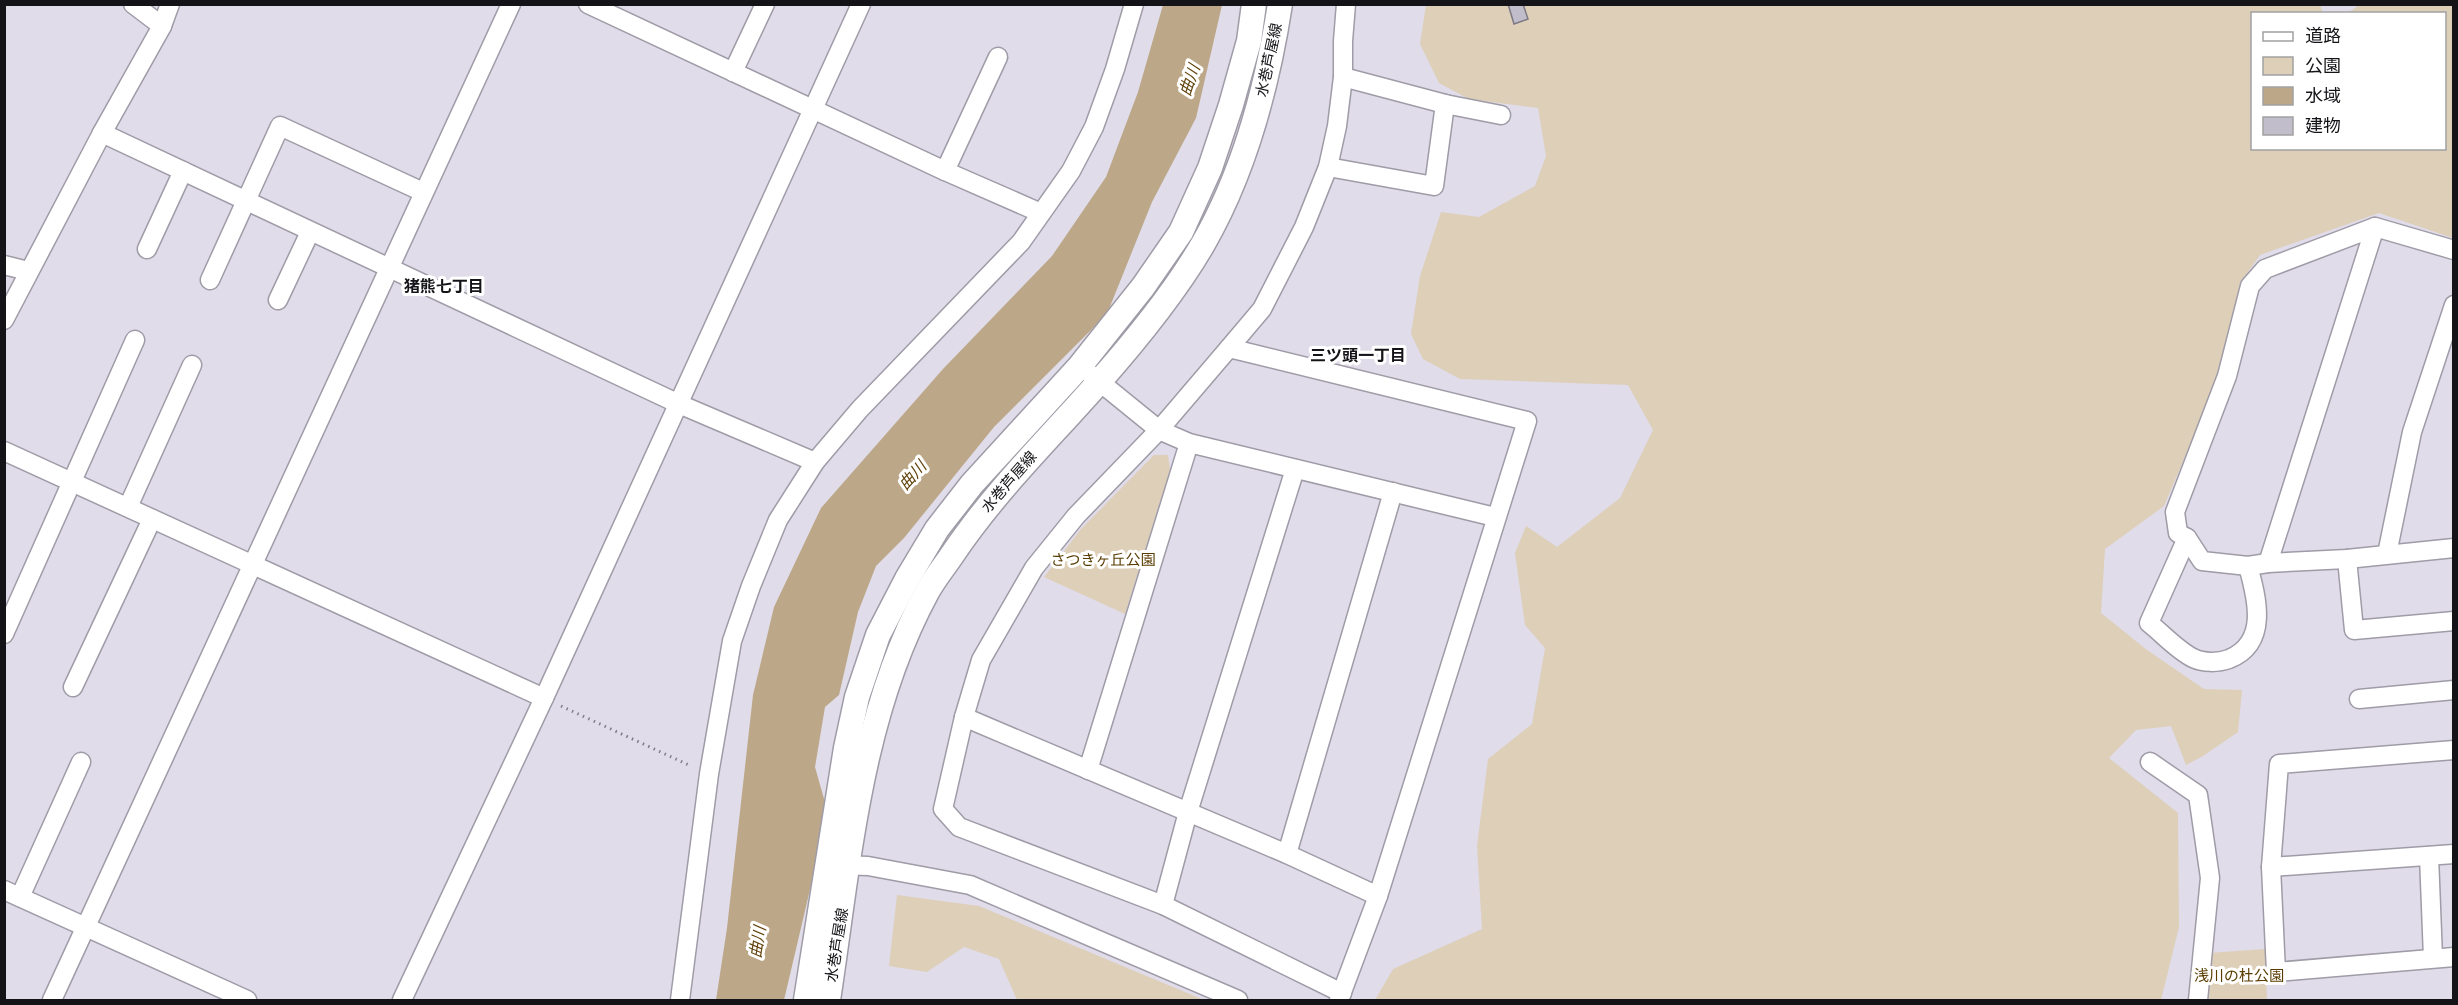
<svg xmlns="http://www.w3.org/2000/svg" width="2458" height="1005" font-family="Overpass,'Noto Sans JP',sans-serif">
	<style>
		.green { fill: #ddcfb8 }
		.water { fill: #bca888 }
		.building { fill: #c1bdca; stroke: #7c7984; stroke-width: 1.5 }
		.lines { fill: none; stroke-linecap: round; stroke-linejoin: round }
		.minor-casing { stroke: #9f9ba7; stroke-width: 21 }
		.major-casing { stroke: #9f9ba7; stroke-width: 27 }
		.path { stroke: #817e87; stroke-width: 3; stroke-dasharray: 1.5 4.5; stroke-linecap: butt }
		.minor { stroke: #fff; stroke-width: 18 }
		.major { stroke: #fff; stroke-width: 24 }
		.labels { text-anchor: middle; stroke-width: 6; stroke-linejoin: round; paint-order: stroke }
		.street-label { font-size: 15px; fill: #141317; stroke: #fff }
		.park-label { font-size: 15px; fill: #593c00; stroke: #fff }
		.water-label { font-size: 16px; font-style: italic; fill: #62440c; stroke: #fff }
		.neighbourhood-label { font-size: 16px; font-weight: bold; fill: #141317; stroke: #fff }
	</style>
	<rect width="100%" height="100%" fill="#e0dce9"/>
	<g class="green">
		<path d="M1426,5H2320L2323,13L2252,14V148H2444V14L2348,13L2359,5H2453V238L2379,213L2260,255L2240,283L2220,375L2164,506L2105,549L2101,613L2147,650L2204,689L2242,690L2238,732L2203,756L2186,765L2171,726L2136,730L2109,758L2178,813L2179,927L2161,1000H1375L1393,969L1482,929L1477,846L1488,759L1532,724L1545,648L1525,625L1515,553L1526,526L1557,547L1620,498L1653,430L1628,385L1460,379L1423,359L1411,334L1420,276L1441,212L1479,217L1535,186L1546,156L1538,108L1469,99L1439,83L1420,44Z"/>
		<path d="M1154,455H1168L1170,470L1125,614L1044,577L1081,529Z"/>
		<path d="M897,895L979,906L1204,1000H1017L999,959L964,947L927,972L889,966Z"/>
		<path d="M2265,949L2267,1000H2205L2209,953Z"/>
	</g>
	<path class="water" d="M1163,5H1222L1196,118L1152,202L1107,314L994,427L904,538L876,566L858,612L839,695L825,707L815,767L828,813L784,1000H716L727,928L753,695L774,607L821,508L943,369L1052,256L1106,177L1138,92Z"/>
	<path class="building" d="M1508,4H1523L1528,19L1514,24Z"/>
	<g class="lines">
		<g class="minor-casing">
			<g id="minor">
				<path d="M133,4L162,26"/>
				<path d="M588,4L945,171L1041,213"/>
				<path d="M733,72L765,4"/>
				<path d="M1343,77L1445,104L1501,115"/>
				<path d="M102,133L679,404L815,462"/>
				<path d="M1328,167L1434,186L1445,104"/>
				<path d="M945,171L998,57"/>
				<path d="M147,249L183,171"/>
				<path d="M2454,250L2375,227L2265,269L2250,286L2227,376L2175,512L2178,533L2187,538L2202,561L2248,566L2268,563L2347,559L2454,548"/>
				<path d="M4,265L28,271"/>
				<path d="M210,280L280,126L423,192"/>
				<path d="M278,300L310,232"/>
				<path d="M4,320L102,133L162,26L170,4"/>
				<path d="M1229,348L1527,421L1378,896L1287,854L964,717L981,660L1034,568L1076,516L1159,430Z"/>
				<path d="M1229,348L1262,309L1304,227L1328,167L1337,126L1343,77V41L1346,4"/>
				<path d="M1090,374L1159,430L1189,443L1495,517"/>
				<path d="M4,451L544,698"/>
				<path d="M128,507L192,365"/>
				<path d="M2187,538L2149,623C2163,634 2177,650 2193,658C2203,663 2218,663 2229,659C2269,643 2257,598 2248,566"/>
				<path d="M2387,554L2412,432L2454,305"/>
				<path d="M2347,559L2354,630L2454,621"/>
				<path d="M2268,563L2375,227"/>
				<path d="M4,634L135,340"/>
				<path d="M73,687L152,519"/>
				<path d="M2359,699L2454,690"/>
				<path d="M964,717L943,809L959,827L1163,905L1342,993"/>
				<path d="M2454,750L2279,764L2271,867L2276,972L2454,957"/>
				<path d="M2150,762L2198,795L2210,878L2198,1000"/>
				<path d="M1088,770L1189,443"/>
				<path d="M1287,854L1393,492"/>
				<path d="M2429,856L2433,958"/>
				<path d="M837,865L868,866L970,885L1238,1000"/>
				<path d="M2271,867L2454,854"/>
				<path d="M4,890L247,1000"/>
				<path d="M20,897L81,762"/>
				<path d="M1163,905L1188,812L1295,469"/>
				<path d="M52,1000L511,4"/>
				<path d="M402,1000L544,698L861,4"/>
				<path d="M680,1000L709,774L732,641L751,586L778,520L815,462L860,409L1021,242L1071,171L1094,127L1115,69L1134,4"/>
				<path d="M1339,1000L1378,896"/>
			</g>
		</g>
		<g class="major-casing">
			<g id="major">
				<path d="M806,1000L846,748L857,697L878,635L907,579L937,529L972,484L1080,366L1143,287L1181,232L1210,168L1231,105L1249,41L1254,4"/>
				<path d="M828,1000C849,863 859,717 927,592C934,579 944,567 952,555C995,491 1047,441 1098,383C1136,340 1174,294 1203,244C1245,171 1267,88 1280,4"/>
			</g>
		</g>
		<path class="path" d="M561,706L691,766"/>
		<use href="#minor" class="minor"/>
		<use href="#major" class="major"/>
	</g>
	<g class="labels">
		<g class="street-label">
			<text transform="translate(1269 60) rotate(-78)" y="5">水巻芦屋線</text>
			<text transform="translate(1009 482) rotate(-49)" y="5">水巻芦屋線</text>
			<text transform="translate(837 945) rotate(-81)" y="5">水巻芦屋線</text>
		</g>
		<g class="park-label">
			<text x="1103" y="565">さつきヶ丘公園</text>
			<text x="2239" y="981">浅川の杜公園</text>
		</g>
		<g class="water-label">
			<text transform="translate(1189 80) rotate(-71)" y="6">曲川</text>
			<text transform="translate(912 475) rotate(-48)" y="6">曲川</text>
			<text transform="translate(757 942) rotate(-81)" y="6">曲川</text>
		</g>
		<g class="neighbourhood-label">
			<text x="444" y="292">猪熊七丁目</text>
			<text x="1358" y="361">三ツ頭一丁目</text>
		</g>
	</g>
	<rect width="2458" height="1005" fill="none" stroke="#141317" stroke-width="12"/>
	<rect x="2251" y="12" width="195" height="138" fill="#ffffff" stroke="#a1a1a2" stroke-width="1.5"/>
	<rect x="2263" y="32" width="30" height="9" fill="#ffffff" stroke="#a1a1a2" stroke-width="1.5"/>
	<text x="2305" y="42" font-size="18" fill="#141317">道路</text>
	<rect x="2263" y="57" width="30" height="18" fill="#ddcfb8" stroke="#a1a1a2" stroke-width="1.5"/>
	<text x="2305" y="72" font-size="18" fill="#141317">公園</text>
	<rect x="2263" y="87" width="30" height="18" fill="#bca888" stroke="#a1a1a2" stroke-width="1.5"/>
	<text x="2305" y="102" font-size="18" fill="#141317">水域</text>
	<rect x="2263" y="117" width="30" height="18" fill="#c1bdca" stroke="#a1a1a2" stroke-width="1.5"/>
	<text x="2305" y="132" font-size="18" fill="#141317">建物</text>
</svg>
